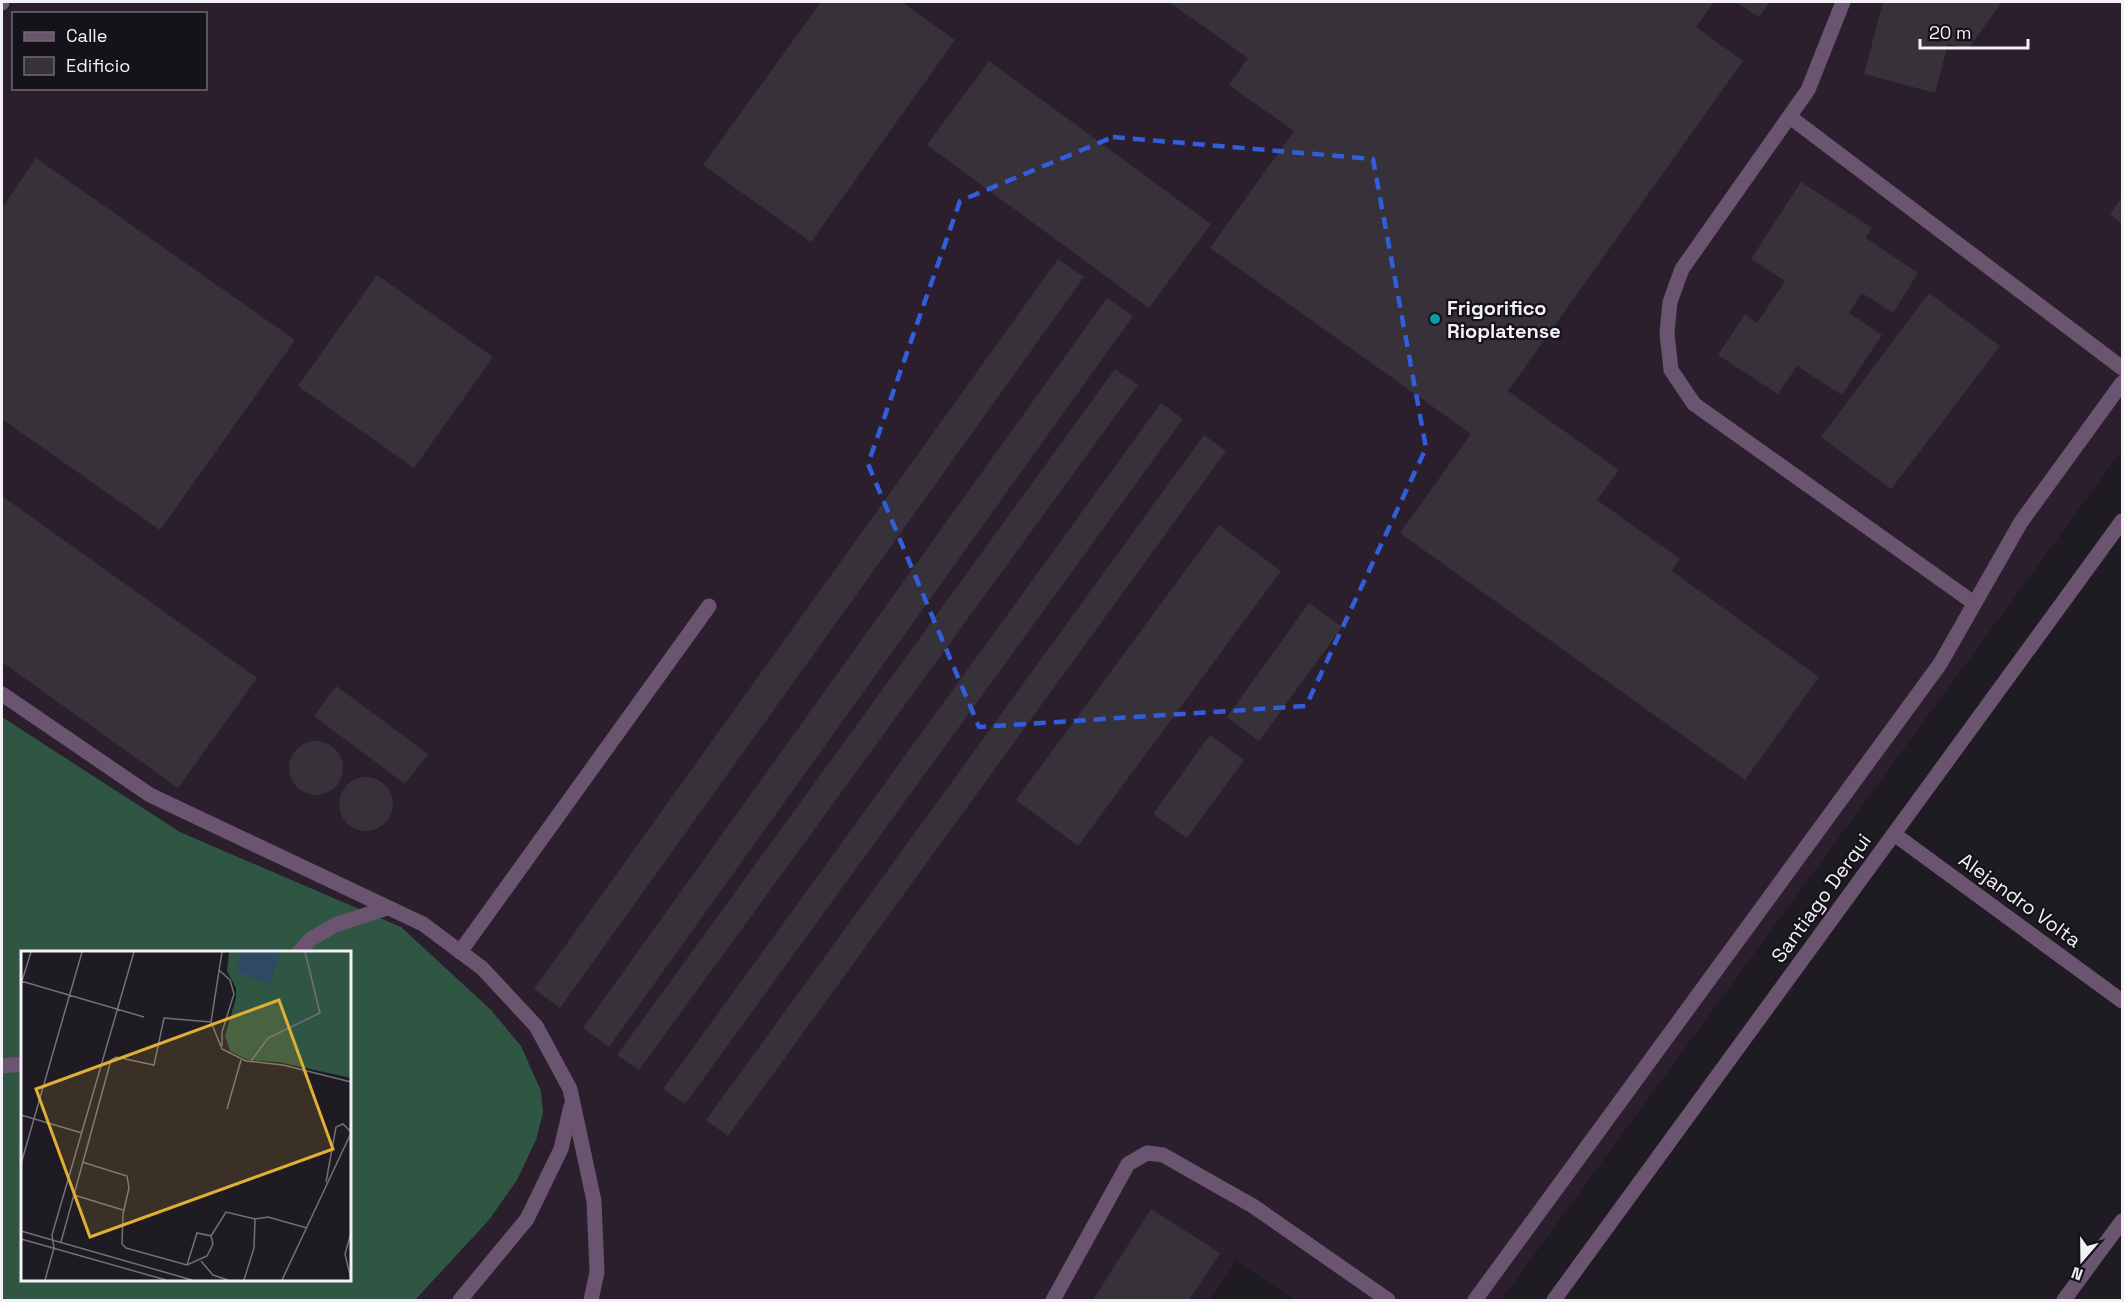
<svg xmlns="http://www.w3.org/2000/svg" width="2124" height="1302" font-family="'Space Grotesk',sans-serif">
	<style>
		.industrial { fill: #2b1f2d; fill-rule: evenodd }
		.forest { fill: #2f5642; fill-rule: evenodd }
		.building { fill: #373139 }
		.lines { fill: none; stroke-linecap: round; stroke-linejoin: round }
		.minor { stroke: #6a5470; stroke-width: 15 }
		.marked { fill: none; stroke: #325edb; stroke-width: 4.5; stroke-dasharray: 12 8; stroke-linejoin: round }
		.culture-dot { fill: #0f9aa8; stroke: #161219; stroke-width: 2 }
		.labels { text-anchor: middle; stroke-width: 4.5; stroke-linejoin: round; paint-order: stroke }
		.poi-label { font-size: 20px; font-weight: bold; fill: #f3f0f6; stroke: #161219; text-anchor: start }
		.street-label { font-size: 20px; fill: #f3f0f6; stroke: #161219 }
		.inset-road { fill: none; stroke: #747077; stroke-width: 1.5 }
		.view { fill: #dfb034; fill-opacity: 0.15; stroke: #dfb034; stroke-width: 3 }
		.inset-edge { fill: none; stroke: #f3f0f6; stroke-width: 3 }
	</style>
	<rect width="100%" height="100%" fill="#1f1b23"/>
	<path class="industrial" d="M2,2H2122V450L1501,1300H1295L1236,1260L1209,1300H415L489,1220L401,927L180,832L2,717ZM14,14H206V88H14Z"/>
	<path class="forest" d="M2,717L180,832L401,927L491,1010L521,1046L541,1091L543,1113L536,1140L517,1180L489,1220L415,1300H2ZM22,952H350V1280H22Z"/>
	<g class="building">
		<path d="M821,2H902L955,40L811,242L703,165Z"/>
		<path d="M1169,2H1714L1696,27L1743,61L1508,391L1619,470L1597,500L1680,559L1672,571L1819,677L1745,780L1400,533L1471,434L1210,248L1294,131L1229,85L1248,58Z"/>
		<path d="M1736,2H1770L1759,17Z"/>
		<path d="M1883,2H2002L1968,49L1948,44L1935,93L1864,74Z"/>
		<path d="M989,61L1211,224L1149,308L927,145Z"/>
		<path d="M36,158L295,340L160,530L2,419V208Z"/>
		<path d="M1801,182L1872,228L1866,238L1918,273L1893,313L1862,293L1849,313L1882,335L1842,395L1797,366L1778,394L1718,355L1745,314L1757,323L1785,281L1751,259Z"/>
		<path d="M2122,197V224L2110,214Z"/>
		<path d="M1058,259L1084,277L560,1008L534,989Z"/>
		<path d="M377,275L493,357L414,468L298,386Z"/>
		<path d="M1929,293L2000,346L1891,489L1821,437Z"/>
		<path d="M1107,298L1133,316L609,1047L583,1028Z"/>
		<path d="M1115,369L1138,385L639,1070L617,1055Z"/>
		<path d="M1161,403L1183,419L685,1104L663,1089Z"/>
		<path d="M1204,435L1226,451L728,1136L706,1120Z"/>
		<path d="M2,496L257,678L178,788L2,662Z"/>
		<path d="M1219,525L1281,571L1078,846L1016,800Z"/>
		<path d="M1309,603L1342,627L1259,741L1227,717Z"/>
		<path d="M336,686L428,754L405,784L314,716Z"/>
		<path d="M1210,735L1244,760L1187,838L1153,814Z"/>
		<circle cx="316" cy="768" r="27"/>
		<circle cx="366" cy="804" r="27"/>
		<path d="M1151,1209L1220,1253L1189,1300H1093Z"/>
	</g>
	<g class="lines">
		<g class="minor">
			<path d="M1843,2L1808,90L1682,269L1670,302L1667,333L1671,370L1694,404L1974,603"/>
			<path d="M2,3V2"/>
			<path d="M1790,117L2122,368"/>
			<path d="M2,694L150,795L423,924L482,968L536,1026L570,1089L594,1201L597,1272L591,1300"/>
			<path d="M1894,834L2122,1001"/>
			<path d="M299,952L311,939L335,925L387,908"/>
			<path d="M460,952L709,606"/>
			<path d="M2,1066L22,1064"/>
			<path d="M460,1300L527,1219L561,1149L571,1106"/>
			<path d="M1053,1300L1128,1164L1147,1153L1163,1155L1253,1206L1388,1300"/>
			<path d="M1475,1300L1940,664L2021,522L2122,383"/>
			<path d="M1554,1300L2122,521"/>
			<path d="M2064,1300L2122,1221"/>
		</g>
	</g>
	<path class="marked" d="M1113,137L1373,159L1426,448L1306,706L979,727L868,464L960,201Z"/>
	<circle class="culture-dot" cx="1435" cy="319" r="6"/>
	<g class="labels">
		<g class="poi-label">
			<text x="1447" y="315">Frigorifico<tspan x="1447" dy="23">Rioplatense</tspan></text>
		</g>
		<g class="street-label">
			<text transform="translate(1821 898) rotate(-54)" y="7">Santiago Derqui</text>
			<text transform="translate(2020 900) rotate(36)" y="7">Alejandro Volta</text>
		</g>
	</g>
	<g transform="translate(21 951)">
		<rect width="330" height="330" fill="#1f1b23"/>
		<path d="M208,1H330V127L257,111L227,109L209,100L204,85L215,47V37L206,20Z" fill="#2f5642"/>
		<path d="M219,1H259L249,33L217,21Z" fill="#2f4964"/>
		<path class="inset-road" d="M201,1L190,71L201,98L225,110L262,114L330,131M198,19L209,29L213,43L201,81V95M0,30L123,66M0,33L10,1M230,110L247,87L299,62L284,1M206,158L220,109M0,164L61,182M61,211L106,225L108,237L102,263L101,293L105,297L166,314L186,305L192,293L190,285L176,282L166,314M0,213L61,1M305,231L315,176L322,173L330,181M53,244L102,259M0,280L171,329M330,282L324,303L330,328M190,285L205,261L234,268L247,266L286,277M0,288L145,329M40,291L90,109L95,106L133,114L143,67L190,71M180,310L192,324L207,329M24,329L33,297L31,284L113,1M223,329L233,297L234,268M261,329L330,182"/>
		<path class="view" d="M258,49L312,198L69,286L15,138Z"/>
		<rect width="330" height="330" class="inset-edge"/>
	</g>
	<rect width="2124" height="1302" fill="none" stroke="#f3f0f6" stroke-width="6"/>
	<rect x="12" y="12" width="195" height="78" fill="#161219" stroke="#6e6b71" stroke-width="1.5"/>
	<rect x="24" y="32" width="30" height="9" fill="#6a5470" stroke="#6e6b71" stroke-width="1.5"/>
	<text x="66" y="42" font-size="18" fill="#f3f0f6">Calle</text>
	<rect x="24" y="57" width="30" height="18" fill="#373139" stroke="#6e6b71" stroke-width="1.5"/>
	<text x="66" y="72" font-size="18" fill="#f3f0f6">Edificio</text>
	<g transform="translate(2082 1260) rotate(200)" stroke="#161219" stroke-width="4.5" paint-order="stroke">
	<path d="M0-4.5L10 22L0 15L-10 22Z" fill="#f3f0f6"/>
	<text y="-9" font-size="16" font-weight="bold" text-anchor="middle" fill="#f3f0f6">N</text>
	</g>
	<path d="M1920 39v9h108v-9" fill="none" stroke="#f3f0f6" stroke-width="3"/>
	<text x="1929" y="39" font-size="18" fill="#f3f0f6" stroke="#161219" stroke-width="4.5" paint-order="stroke">20 m</text>
</svg>
